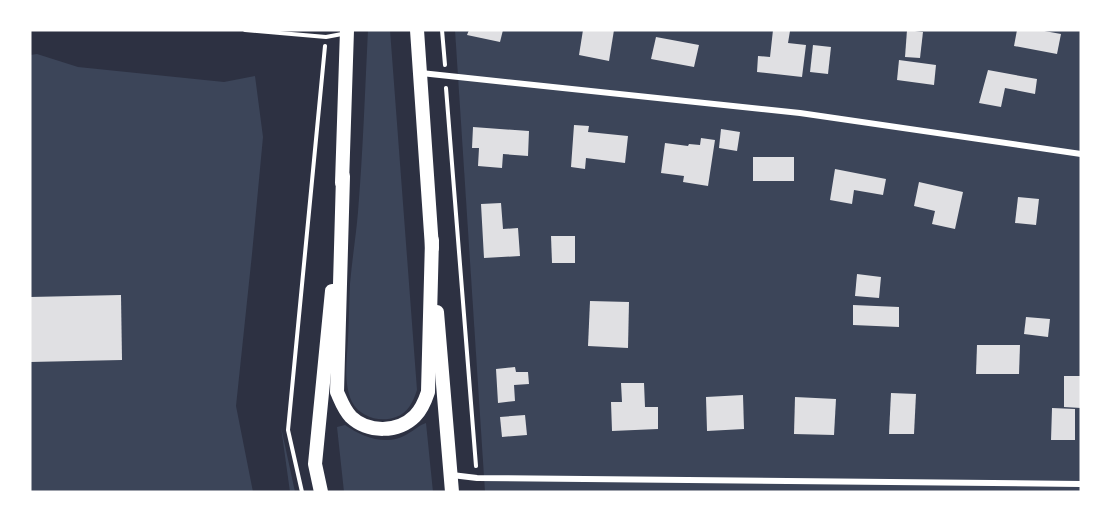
<svg xmlns="http://www.w3.org/2000/svg" width="1111" height="522" font-family="'Golos Text',sans-serif">
	<style>
		.green { fill: #3c4559 }
		.building { fill: #e0e0e3 }
		.lines { fill: none; stroke-linecap: round; stroke-linejoin: round }
		.path { stroke: #fff; stroke-width: 4 }
		.service { stroke: #fff; stroke-width: 4 }
		.minor { stroke: #fff; stroke-width: 6 }
		.primary { stroke: #fff; stroke-width: 14 }
	</style>
	<rect width="100%" height="100%" fill="#2d3142"/>
	<g class="green">
		<path d="M368,30H390L417,390C413,402 408,413 396,417C380,423 360,417 352,402C343,383 347,359 348,339C349,321 349,303 350,284C352,260 356,236 358,212C363,151 365,91 368,30Z"/>
		<path d="M455,30H1081V492H485Z"/>
		<path d="M37,54L78,67L224,82L255,76L263,137L252,254L236,406L253,492H30V55Z"/>
		<path d="M426,423L433,492H344L337,427L345,425C364,438 388,447 409,433C415,430 419,425 426,423Z"/>
		<path d="M281,427L295,492H290Z"/>
	</g>
	<g class="building">
		<path d="M469,30H503L500,42L467,35Z"/>
		<path d="M583,30H614L609,61L579,55Z"/>
		<path d="M773,30L790,31L788,43L806,45L802,77L757,72L758,56L770,57Z"/>
		<path d="M907,30L923,32L920,58L905,57Z"/>
		<path d="M1017,30H1039L1061,34L1057,54L1014,46Z"/>
		<path d="M656,37L699,45L694,67L651,59Z"/>
		<path d="M813,45L831,47L828,74L810,72Z"/>
		<path d="M899,60L936,65L934,85L897,80Z"/>
		<path d="M988,70L1037,79L1035,94L1005,88L1001,107L979,103Z"/>
		<path d="M574,125L589,126L588,132L628,136L625,163L586,158L585,169L571,167Z"/>
		<path d="M473,127L529,131L528,156L503,154L502,168L478,166L479,148H472Z"/>
		<path d="M721,129L740,132L737,151L719,148Z"/>
		<path d="M701,138L715,140L708,186L683,182L684,176L661,173L665,143L688,146L689,144L700,145Z"/>
		<rect x="753" y="157" width="41" height="24"/>
		<path d="M835,169L886,179L883,195L854,190L852,204L830,200Z"/>
		<path d="M919,182L963,192L955,229L932,224L935,211L914,206Z"/>
		<path d="M1018,197L1039,199L1036,225L1015,223Z"/>
		<path d="M501,203L503,229L518,228L520,256L484,258L481,204Z"/>
		<path d="M551,236H575V263H552Z"/>
		<path d="M857,274L881,277L879,298L855,296Z"/>
		<path d="M121,295L122,360L30,362V297Z"/>
		<path d="M590,301L629,302L628,348L588,346Z"/>
		<path d="M853,305L899,307V327L853,325Z"/>
		<path d="M1026,317L1050,319L1048,337L1024,334Z"/>
		<path d="M977,345H1020L1019,374H976Z"/>
		<path d="M515,367L516,372H528L529,384L514,385L515,401L498,403L496,369Z"/>
		<path d="M1064,376H1081V408L1064,407Z"/>
		<path d="M621,383H644L645,407H658V429L612,431L611,402H622Z"/>
		<path d="M891,393L916,394L914,434H889Z"/>
		<path d="M743,395L744,429L707,431L706,397Z"/>
		<path d="M795,397L836,399L834,435L794,434Z"/>
		<path d="M1052,408L1075,409V440H1051Z"/>
		<path d="M525,415L527,435L502,437L500,417Z"/>
	</g>
	<g class="lines">
		<g class="path">
			<path d="M442,30L445,65"/>
			<path d="M446,88L476,466"/>
			<path d="M302,492L288,430L325,46"/>
		</g>
		<path class="service" d="M245,30L326,37L342,34"/>
		<g class="minor">
			<path d="M421,73L800,113L1081,154"/>
			<path d="M452,475L477,478L1081,484"/>
		</g>
		<g class="primary">
			<path d="M417,30L432,248"/>
			<path d="M343,176L337,392C341,401 344,410 351,417C368,433 398,433 415,416C422,409 425,401 428,392L432,240"/>
			<path d="M342,183L347,30"/>
			<path d="M437,312L452,492"/>
			<path d="M321,492L315,464L332,291"/>
		</g>
	</g>
	<rect width="1111" height="522" fill="none" stroke="#ffffff" stroke-width="63"/>
</svg>
